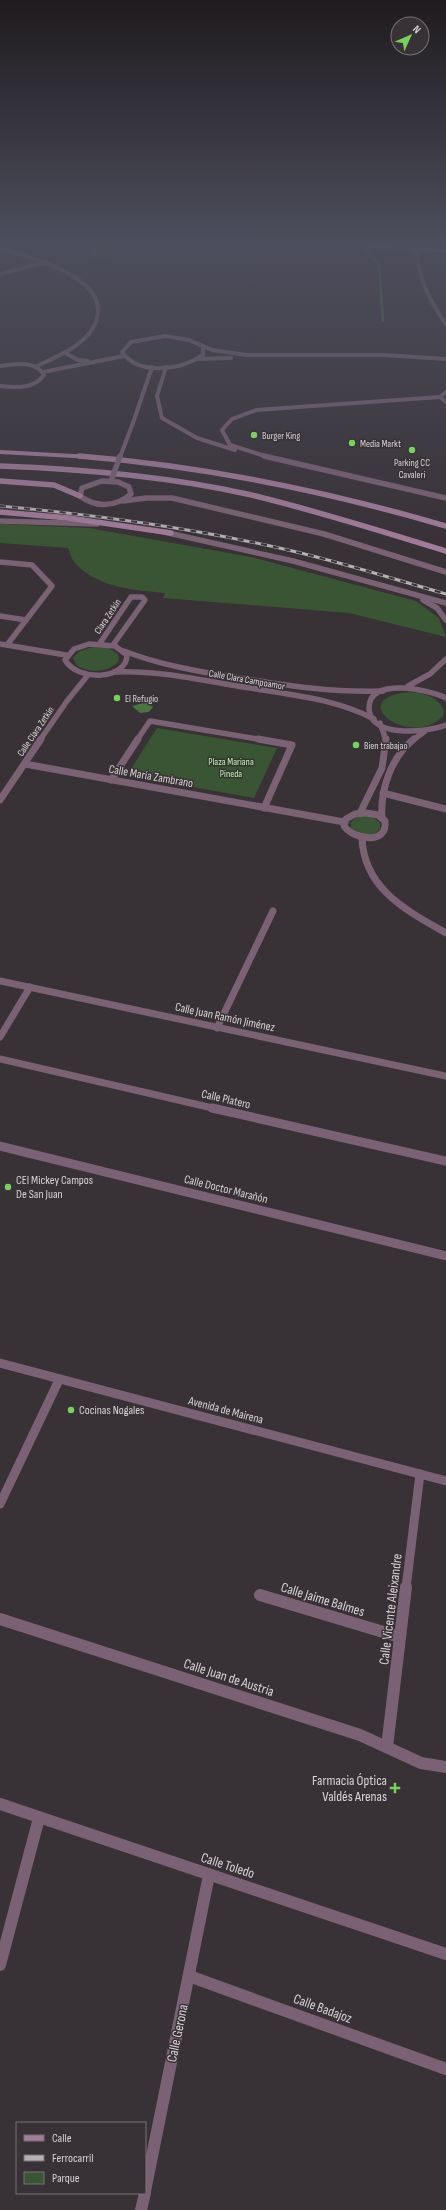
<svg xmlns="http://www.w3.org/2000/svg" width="446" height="2210" font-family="'Sofia Sans Condensed',sans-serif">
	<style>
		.green { fill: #3a5533 }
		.water { fill: #4b7440 }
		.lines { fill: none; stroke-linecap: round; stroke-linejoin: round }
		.stream { stroke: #4b7440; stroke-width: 2.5 }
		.minor-far4 { stroke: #7a6274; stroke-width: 4 }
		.minor-far3 { stroke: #7a6274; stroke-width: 5.5 }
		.minor-far2 { stroke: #7a6274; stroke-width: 7 }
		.minor-far1 { stroke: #7a6274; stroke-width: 9 }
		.minor { stroke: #7a6274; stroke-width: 12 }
		.tertiary { stroke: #7a6274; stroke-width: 9 }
		.secondary-far1 { stroke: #a27c99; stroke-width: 4 }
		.secondary { stroke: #a27c99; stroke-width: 5.5 }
		.rail-casing { stroke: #b5b0b4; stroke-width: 3 }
		.rail { stroke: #383136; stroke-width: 2; stroke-dasharray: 6; stroke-linecap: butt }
		.minor-bridge-far1 { stroke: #7a6274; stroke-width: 4 }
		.minor-bridge { stroke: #7a6274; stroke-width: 5.5 }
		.poi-dot { fill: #76d25a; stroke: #383136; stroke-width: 1.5 }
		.labels { text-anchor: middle; stroke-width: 3; stroke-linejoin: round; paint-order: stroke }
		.far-poi-label { font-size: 10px; fill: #d7d3d6; stroke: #383136; text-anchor: start }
		.far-street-label { font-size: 10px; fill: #d7d3d6; stroke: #383136 }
		.far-park-label { font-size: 10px; fill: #b7f5a7; stroke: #383136 }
		.street-label { font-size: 12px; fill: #d7d3d6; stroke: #383136 }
		.poi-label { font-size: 12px; fill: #d7d3d6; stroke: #383136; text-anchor: start }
		.near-street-label { font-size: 14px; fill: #d7d3d6; stroke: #383136 }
		.near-poi-label { font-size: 14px; fill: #d7d3d6; stroke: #383136; text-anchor: end }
	</style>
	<rect width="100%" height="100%" fill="#383136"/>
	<g class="green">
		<path d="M317,239H404L396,244Z"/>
		<path d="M88,241L114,247L113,258L89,257L91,245L87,244Z"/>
		<path d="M0,524L89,528L251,557L416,601L439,618L446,637L349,613L163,598L165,593C134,590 97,588 74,562C71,558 70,552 68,548L0,543Z"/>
		<path d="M93,647L108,648L118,654L119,661C108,673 90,673 77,666L73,658L80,651Z"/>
		<path d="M409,692C423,693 438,696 444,711L443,716C411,750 342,699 409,692Z"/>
		<path d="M157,728L277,748L254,798L127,775Z"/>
		<path d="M365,816L374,818L380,823V829C372,838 361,834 352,829L350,823L356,818Z"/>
	</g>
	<path class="water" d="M147,702L153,707L149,712L140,713L132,706Z"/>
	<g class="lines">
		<g class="stream">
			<path d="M355,239L358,240"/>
			<path d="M366,249L379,265L383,321"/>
		</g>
		<g class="minor-far4">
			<path d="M262,239L446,251"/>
			<path d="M426,239L446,242"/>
			<path d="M0,249C32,257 120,280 93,328C82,347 54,358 35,367"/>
			<path d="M417,249C418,279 429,300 446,324"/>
			<path d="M0,274L46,262"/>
			<path d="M203,348V355C181,370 139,376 122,352L131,342L165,336L189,340L212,350L247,355H384L446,359"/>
			<path d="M65,353L78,360L88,361"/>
			<path d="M199,359L231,358"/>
			<path d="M0,366C14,364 36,360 44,375C34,389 16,388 0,386"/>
			<path d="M166,367L157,396L162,418L197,438L235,450"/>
			<path d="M43,372L124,356"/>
			<path d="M446,392L440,397L446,402"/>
			<path d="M133,423L152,367"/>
			<path d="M268,457L230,445L222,430L232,419L256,410L440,397"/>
		</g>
		<g class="minor-far3">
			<path d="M264,456L446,498"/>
			<path d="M102,481L118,482L129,487L131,494C116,507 96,508 80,496L82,488Z"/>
			<path d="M123,501L146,498H172L324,534L446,572"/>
			<path d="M0,521L97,524"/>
			<path d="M164,532L293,561L446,603"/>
			<path d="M0,562L32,565L52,586L7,645"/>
			<path d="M423,600L437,608L446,620"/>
			<path d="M0,616L26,620"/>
			<path d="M100,643L131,597H142L145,600L113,645"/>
			<path d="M0,644L66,655"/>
			<path d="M89,644L115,646L127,655C127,679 79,683 65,660L74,649Z"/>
			<path d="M124,651C160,665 196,671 234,677C284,685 332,693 383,691"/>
			<path d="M114,672C160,670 205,681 250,688C292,695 336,699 374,719"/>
			<path d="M408,686L430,674L446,659"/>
			<path d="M446,698C430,690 369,676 369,708C369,739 428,732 446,725"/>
			<path d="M380,723L386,740"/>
			<path d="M40,740L67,701L88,675"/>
			<path d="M137,740L150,721L264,740"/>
			<path d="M413,740L424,732"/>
		</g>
		<g class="minor-far2">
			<path d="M258,739L292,745L264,808"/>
			<path d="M25,764L344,822"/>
			<path d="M111,780L138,739"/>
			<path d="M383,793L446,809"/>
			<path d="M0,800L41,739"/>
			<path d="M360,813L382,768L386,739"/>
			<path d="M366,813L378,815L385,821C388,845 354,840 344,826L346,819L355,814Z"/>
			<path d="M382,818C380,790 391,757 414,739"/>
			<path d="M362,838C364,889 406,910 446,933"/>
			<path d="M0,981L446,1076"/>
			<path d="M217,1028L273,911"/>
			<path d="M0,1037L30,987"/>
			<path d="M0,1059L217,1109"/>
		</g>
		<g class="minor-far1">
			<path d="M212,1108L446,1161"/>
			<path d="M0,1146L446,1256"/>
			<path d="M0,1504L59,1380"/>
			<path d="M406,1588L420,1474"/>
		</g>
		<g class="minor">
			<path d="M260,1595L400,1637"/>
			<path d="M0,1619L360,1735L421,1763L446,1767"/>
			<path d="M387,1747L406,1587"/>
			<path d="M0,1804L446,1954"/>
			<path d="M0,1965L39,1818"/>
			<path d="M189,1976L446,2069"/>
			<path d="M145,2191L209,1875"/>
			<path d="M141,2210L145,2193"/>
		</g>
		<path class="tertiary" d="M0,1363L446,1481"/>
		<path class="secondary-far1" d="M0,452L92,457"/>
		<g class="secondary">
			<path d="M79,456C204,466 326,491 446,526"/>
			<path d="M0,466C83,469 166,476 247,494C315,510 380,531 446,551"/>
			<path d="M0,481L54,485L80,496"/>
			<path d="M0,512L69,518L171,533"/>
		</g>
		<g class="rail-casing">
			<path id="rail" d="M0,506C97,515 193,528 288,550C341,562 393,579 446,594"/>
		</g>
		<use href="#rail" class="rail"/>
		<path class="minor-bridge-far1" d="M120,457L133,423"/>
		<path class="minor-bridge" d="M111,481L120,456"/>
	</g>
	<linearGradient id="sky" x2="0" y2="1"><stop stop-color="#1f1b1e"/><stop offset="0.44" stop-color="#4d4e5d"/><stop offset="1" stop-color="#4d4e5d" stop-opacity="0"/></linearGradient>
	<rect width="446" height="548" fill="url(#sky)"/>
	<g class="poi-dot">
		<circle cx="254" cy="435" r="4"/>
		<circle cx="352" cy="443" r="4"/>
		<circle cx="412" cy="450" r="4"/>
		<circle cx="117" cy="698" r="4"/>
		<circle cx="356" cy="745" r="4"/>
		<circle cx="8" cy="1187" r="4"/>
		<circle cx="71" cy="1410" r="4"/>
		<path d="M393 1782h4v4h4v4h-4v4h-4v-4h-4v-4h4z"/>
	</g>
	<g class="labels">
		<g class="far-poi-label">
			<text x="262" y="439">Burger King</text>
			<text x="360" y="447">Media Markt</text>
			<text x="412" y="466" text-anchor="middle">Parking CC<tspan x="412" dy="12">Cavaleri</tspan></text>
			<text x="125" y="702">El Refugio</text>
			<text x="364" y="749">Bien trabajao</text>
		</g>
		<g class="far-street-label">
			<text transform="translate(107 616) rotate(-56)" y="4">Clara Zetkin</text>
			<text transform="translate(247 679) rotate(10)" y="4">Calle Clara Campoamor</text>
			<text transform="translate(35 731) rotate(-56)" y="4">Calle Clara Zetkin</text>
		</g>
		<g class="far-park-label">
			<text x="231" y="765">Plaza Mariana<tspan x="231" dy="12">Pineda</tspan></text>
		</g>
		<g class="street-label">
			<text transform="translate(151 776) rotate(10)" y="4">Calle María Zambrano</text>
			<text transform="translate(225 1017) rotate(12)" y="4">Calle Juan Ramón Jiménez</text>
			<text transform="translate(226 1099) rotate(13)" y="4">Calle Platero</text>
			<text transform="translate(226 1189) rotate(14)" y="4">Calle Doctor Marañón</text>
			<text transform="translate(226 1410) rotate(15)" y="4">Avenida de Mairena</text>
		</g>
		<g class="poi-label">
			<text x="16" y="1184">CEI Mickey Campos<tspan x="16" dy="14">De San Juan</tspan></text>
			<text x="79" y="1414">Cocinas Nogales</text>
		</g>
		<g class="near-street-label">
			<text transform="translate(323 1599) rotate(17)" y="5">Calle Jaime Balmes</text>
			<text transform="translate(390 1609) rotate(-83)" y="5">Calle Vicente Aleixandre</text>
			<text transform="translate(229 1677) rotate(18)" y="5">Calle Juan de Austria</text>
			<text transform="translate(228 1865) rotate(18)" y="5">Calle Toledo</text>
			<text transform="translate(323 2008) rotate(20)" y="5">Calle Badajoz</text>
			<text transform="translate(177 2033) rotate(-78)" y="5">Calle Gerona</text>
		</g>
		<g class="near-poi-label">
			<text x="387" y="1785">Farmacia Óptica<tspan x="387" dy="16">Valdés Arenas</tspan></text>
		</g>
	</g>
	<rect x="16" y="2122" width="130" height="72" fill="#383136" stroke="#787276"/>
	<rect x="24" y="2135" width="20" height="6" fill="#a27c99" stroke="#787276"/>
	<text x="52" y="2142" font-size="12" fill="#d7d3d6">Calle</text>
	<rect x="24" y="2155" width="20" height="6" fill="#b5b0b4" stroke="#787276"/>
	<text x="52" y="2162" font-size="12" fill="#d7d3d6">Ferrocarril</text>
	<rect x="24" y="2172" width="20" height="12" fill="#3a5533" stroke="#787276"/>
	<text x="52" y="2182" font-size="12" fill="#d7d3d6">Parque</text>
	<g transform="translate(410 36) rotate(45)"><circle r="19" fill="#383136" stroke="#787276"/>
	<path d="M0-3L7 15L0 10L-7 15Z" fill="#76d25a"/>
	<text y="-6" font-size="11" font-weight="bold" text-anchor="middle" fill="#d7d3d6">N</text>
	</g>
</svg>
